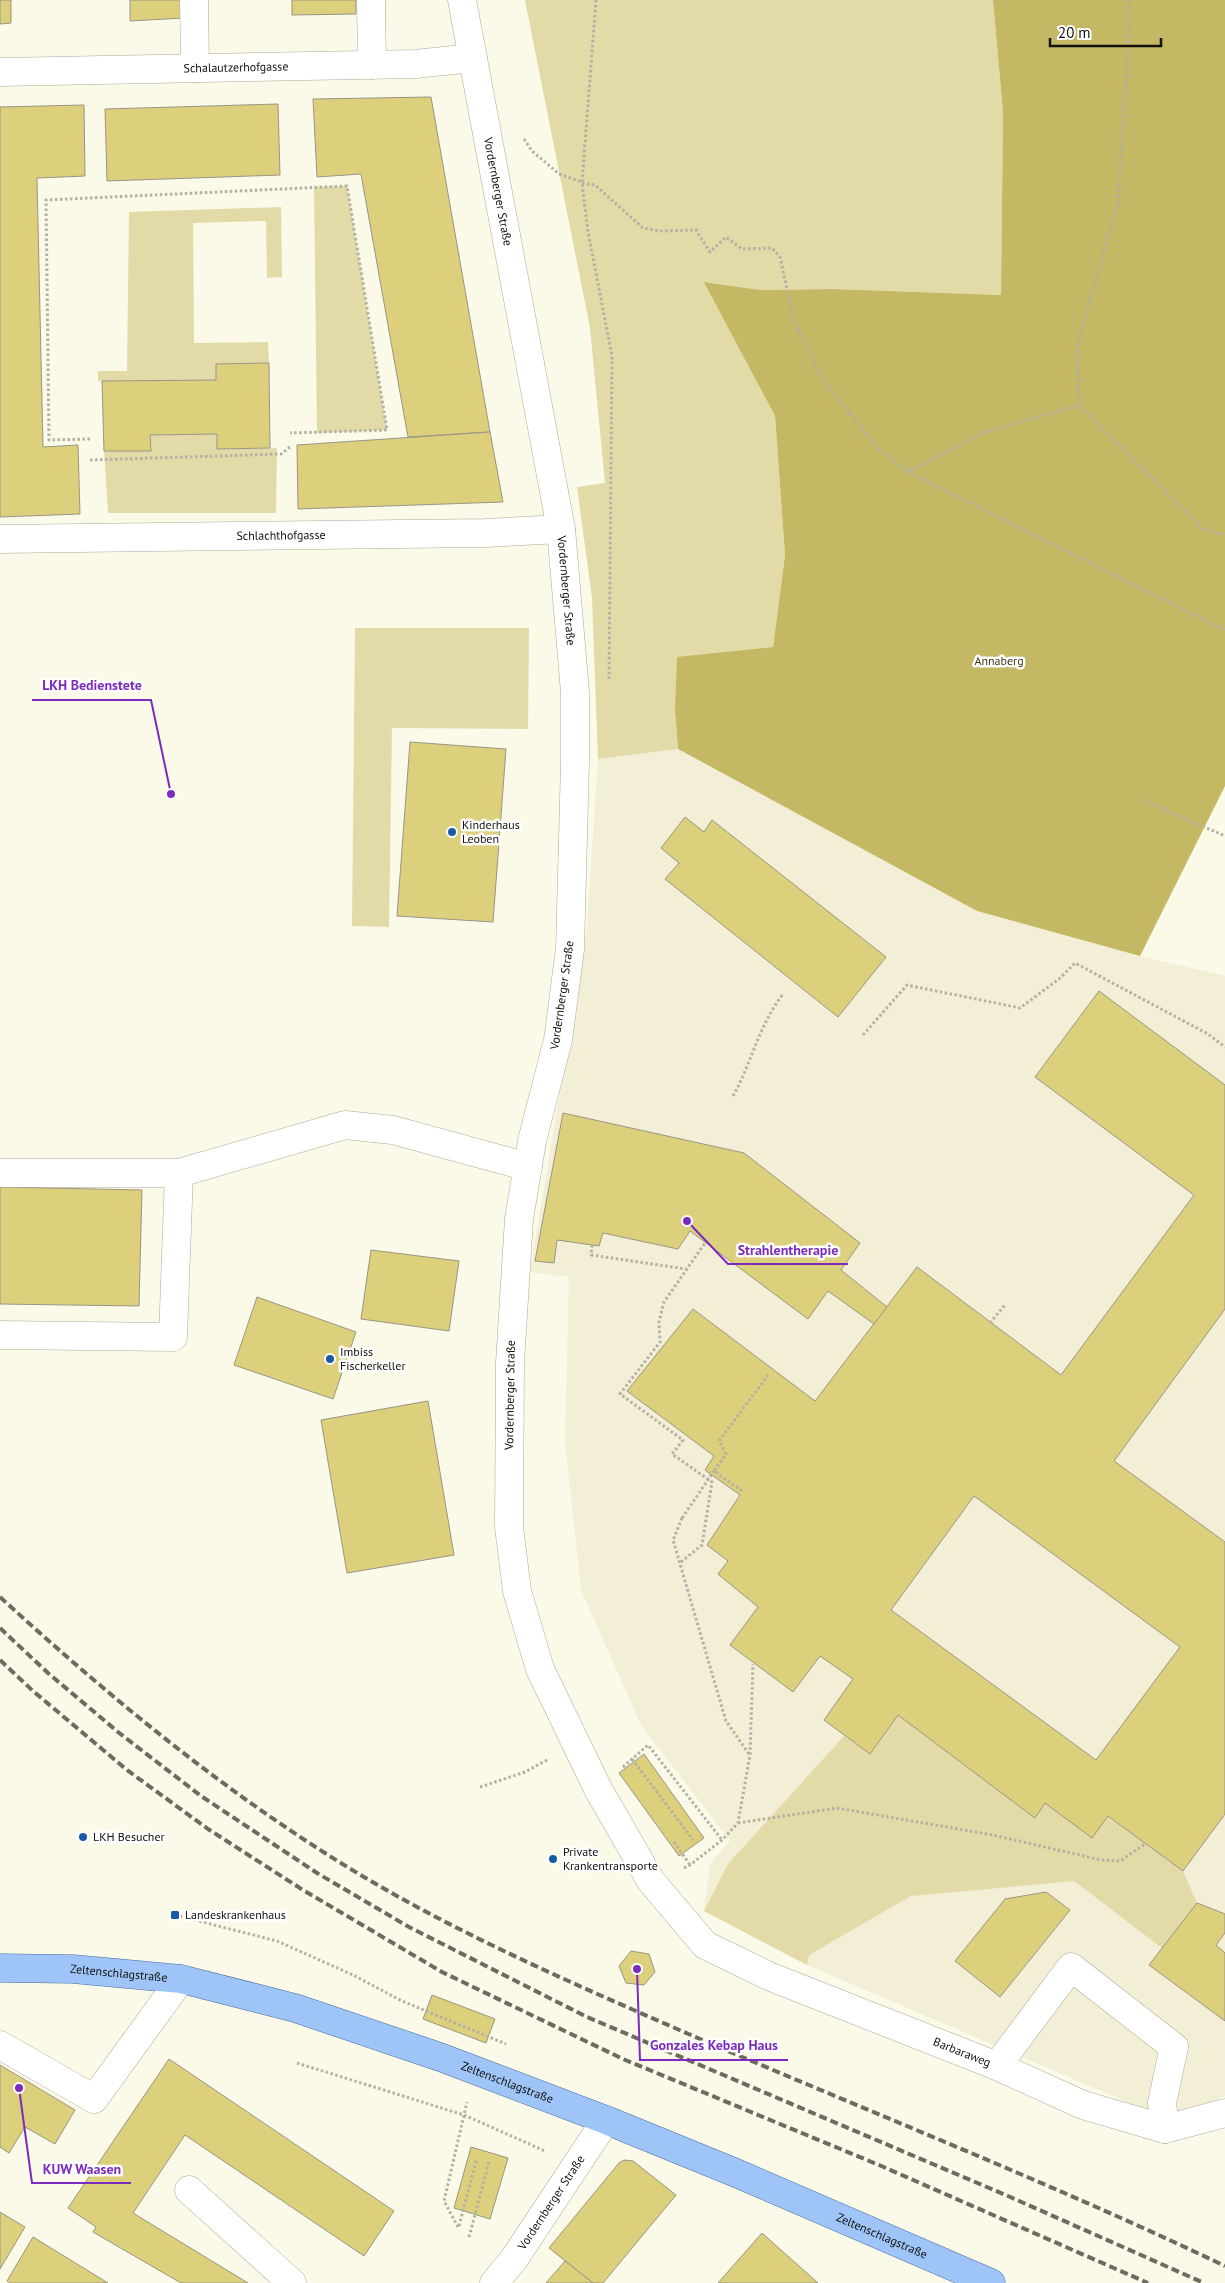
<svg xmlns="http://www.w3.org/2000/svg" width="1225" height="2283" font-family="'PT Sans',sans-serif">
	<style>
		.built { fill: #f2efd6 }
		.green { fill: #e2dba8 }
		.forest { fill: #c5b864 }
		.building { fill: #ddd07c; stroke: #989585; fill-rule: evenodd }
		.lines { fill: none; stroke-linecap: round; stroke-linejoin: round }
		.minor-casing { stroke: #acaa99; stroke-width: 29 }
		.major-casing { stroke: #446da2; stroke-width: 29 }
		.path { stroke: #b3b1a3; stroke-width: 3; stroke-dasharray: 2.5 2.5; stroke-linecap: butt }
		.minor { stroke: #fff; stroke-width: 28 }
		.major { stroke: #9fc5f8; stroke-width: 28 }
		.rail { stroke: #6c6b60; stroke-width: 4; stroke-dasharray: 8 4; stroke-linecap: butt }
		.path-bridge { stroke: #b3b1a3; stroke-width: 3; stroke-dasharray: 2.5 2.5; stroke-linecap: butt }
		.poi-dot { fill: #1a59a9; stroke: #fff; stroke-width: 2 }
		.labels { text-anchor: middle; stroke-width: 5; stroke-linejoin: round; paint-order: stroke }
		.street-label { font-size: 12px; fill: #12110b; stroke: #fff }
		.park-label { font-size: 12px; fill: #3e3814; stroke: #fff }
		.poi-label { font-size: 12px; fill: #12110b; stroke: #fff; text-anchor: start }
		.leader { fill: none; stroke: #7b2cbf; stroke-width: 2 }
		.callout-dot { fill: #7b2cbf; stroke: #fff; stroke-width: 2 }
		.callout-label { font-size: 14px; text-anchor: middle; font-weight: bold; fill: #7b2cbf; stroke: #fff; stroke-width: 5; stroke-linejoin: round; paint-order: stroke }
	</style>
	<rect width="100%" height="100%" fill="#fbf9e7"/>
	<path class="built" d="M678,749L977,911L1140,956L1225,976V2096L1169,2120L807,1965L704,1911L710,1864L730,1841L641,1725L581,1590L565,1441L569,1277L530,1272L587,927L598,759Z"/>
	<g class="green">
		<path d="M525,0H993L1003,113L1001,295L833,289L761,290L705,282L775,416L785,555L773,647L675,711L678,749L598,759L592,598L577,487L605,483L590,328Z"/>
		<path d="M347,186L387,430L317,433L314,187Z"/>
		<path d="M281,207L282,277L267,278L266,221L193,223L194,343L268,342L269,363L216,364V380L98,381V371H127L129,212Z"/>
		<path d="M217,434V449L277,448L276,513H108L104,451H150V435Z"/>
		<path d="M355,628H529L528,729L392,728L389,927L352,926Z"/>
		<path d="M898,1715L1035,1818L1045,1803L1092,1838L1108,1816L1183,1871L1197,1903L1162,1948L1074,1881L911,1896L809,1955L807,1965L704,1911L728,1864L844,1736L870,1754Z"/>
	</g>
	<path class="forest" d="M993,0H1225V786L1140,956L977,911L678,749L675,711L677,657L773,647L785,555L775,416L704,282L761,290L833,289L1001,295L1003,113Z"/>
	<g class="building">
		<path d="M0,0H11V23L0,24Z"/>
		<path d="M130,0H183L184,18L130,21Z"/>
		<path d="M292,0H356V14L292,15Z"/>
		<path d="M431,97L490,432L408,437L361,174L317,177L313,99Z"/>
		<path d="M278,104L280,175L107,181L105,109Z"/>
		<path d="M84,105L85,176L37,178L43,447L78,445L80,514L0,517V107Z"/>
		<path d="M269,363L270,448L217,449V434L150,435L151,451H104L102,381L216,380V364Z"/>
		<path d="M490,432L503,502L298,509L297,445Z"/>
		<path d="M410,742L506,749L493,922L397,916Z"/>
		<path d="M685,817L704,832L712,820L886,957L838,1017L665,879L679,863L661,848Z"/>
		<path d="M1099,991L1225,1085V1309L1114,1461L1225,1542V1814L1183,1871L1108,1816L1092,1838L1045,1803L1035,1818L898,1715L870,1754L824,1720L853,1679L820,1656L793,1692L730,1645L758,1607L718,1574L728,1561L707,1545L740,1495L705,1470L714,1456L627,1391L693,1309L815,1401L917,1267L1061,1375L1194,1195L1035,1077ZM974,1496L1180,1647L1096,1760L891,1610Z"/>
		<path d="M563,1113L744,1153L860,1243L841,1270L887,1307L874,1324L828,1291L808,1319L690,1231L678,1249L603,1233L599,1246L557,1240L554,1263L535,1261Z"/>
		<path d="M0,1187L142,1190L139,1306L0,1304Z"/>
		<path d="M371,1250L459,1261L449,1331L361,1319Z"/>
		<path d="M257,1297L356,1332L333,1399L234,1365Z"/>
		<path d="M428,1401L454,1555L347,1573L321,1420Z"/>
		<path d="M644,1754L704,1838L679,1856L619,1773Z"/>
		<path d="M1046,1892L1070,1910L1000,1997L955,1961L1005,1899Z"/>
		<path d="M1197,1903L1225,1914V1933L1216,1945L1225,1953V2021L1149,1965Z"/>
		<path d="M631,1951L649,1954L655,1972L644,1985L626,1983L619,1966Z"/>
		<path d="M432,1995L495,2019L486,2043L423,2019Z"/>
		<path d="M169,2059L394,2211L364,2256L185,2135L133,2213L248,2283H181L93,2232L96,2227L68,2208Z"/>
		<path d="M0,2065L75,2110L55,2144L25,2127L9,2153L0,2147Z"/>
		<path d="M471,2147L508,2158L490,2219L454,2208Z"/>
		<path d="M624,2160L633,2161L676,2195L603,2283H593L549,2248L619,2163Z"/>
		<path d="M0,2212L25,2227L0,2269Z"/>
		<path d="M762,2233L818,2283H718Z"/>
		<path d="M33,2237L108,2283H10L7,2281Z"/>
		<path d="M565,2261L593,2283H546Z"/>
	</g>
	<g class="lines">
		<g class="minor-casing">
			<g id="minor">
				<path d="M194,0L195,68"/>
				<path d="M371,0L372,65"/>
				<path id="s1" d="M462,0L561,529L575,692V763L570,949L558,1040L532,1141L519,1219L510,1363L509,1527L517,1591L540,1669L598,1789L651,1881L705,1945L771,1977L997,2066L1083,2105L1165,2129L1225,2113"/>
				<path id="s2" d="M0,72L415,64L473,58"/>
				<path id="s3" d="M0,539L486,533L561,529"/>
				<path d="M0,1173H179L345,1125L393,1130L528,1167"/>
				<path d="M0,1335L173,1337L179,1173"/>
				<path d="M0,2045L94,2099L181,1979"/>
				<path d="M997,2066L1071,1967L1174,2047L1162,2103L1165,2129"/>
				<path d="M189,2190L292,2283"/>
				<path id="s4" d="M494,2283L514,2259L606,2120"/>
			</g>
		</g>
		<g class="major-casing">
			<g id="major">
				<path id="s5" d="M0,1968L73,1969L181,1979L295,2008L440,2057L606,2120L736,2173L991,2283"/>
			</g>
		</g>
		<g class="path">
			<path d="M596,0L582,183L588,232L612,356L609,679"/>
			<path d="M1129,0L1128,53L1118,202L1077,346L1079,405L1202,528L1225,536"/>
			<path d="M524,139L532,151L559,174L582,182"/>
			<path d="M582,183L595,185L643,228L661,231L696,230L710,252L726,237L742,249L772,248L780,257L794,321L823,380L878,448L908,472L982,433L1079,405"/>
			<path d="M90,439L49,440L46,200L347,186L387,430L290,433"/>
			<path d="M90,460L281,454L290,447"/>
			<path d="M909,472L1225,630"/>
			<path d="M1143,800L1225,836"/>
			<path d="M863,1035L907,985L1020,1008L1059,979L1075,963L1208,1034L1225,1047"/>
			<path d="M733,1096C752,1062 758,1027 783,994"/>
			<path d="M592,1245L591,1255L686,1269"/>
			<path d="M990,1323L1005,1305"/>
			<path d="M742,1491L714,1471L726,1454L719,1441L768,1375"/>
			<path d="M682,1518L673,1540L726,1721L749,1754"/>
			<path d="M681,1562L702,1545L712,1482L672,1454L683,1440L620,1394L660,1342L659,1322L664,1302L705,1243"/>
			<path d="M632,1759L693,1840"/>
			<path d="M623,1767L648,1745L722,1840"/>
			<path d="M480,1787L525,1772L547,1760"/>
			<path d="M738,1823L837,1808L993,1835L1101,1860L1120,1861L1145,1844"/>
			<path d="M674,1842L690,1865"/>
			<path d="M684,1868L690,1865L722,1840L738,1823L750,1755L753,1664"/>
			<path d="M175,1915L277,1941L353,1975L402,2001L506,2044"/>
			<path d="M297,2063L464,2115L545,2151"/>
			<path d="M459,2226L477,2158"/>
			<path d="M458,2227L444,2201L467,2102"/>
			<path d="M469,2237L489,2162"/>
		</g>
		<use href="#minor" class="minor"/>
		<use href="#major" class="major"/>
		<g class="rail">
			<path d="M0,1597C115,1702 235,1801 369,1880C475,1942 588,1990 700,2039C875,2114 1053,2184 1225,2266"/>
			<path d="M0,1628L48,1673L118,1732L201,1796L317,1873L409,1927L587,2017L1008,2196L1204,2283"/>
			<path d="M0,1660L33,1691L127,1770L208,1829L303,1890L442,1972L623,2059L879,2165L1148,2283"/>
		</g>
		<path class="path-bridge" d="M682,1518L714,1471"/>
	</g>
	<g class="poi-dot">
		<circle cx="452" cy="832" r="5"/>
		<circle cx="330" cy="1359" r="5"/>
		<circle cx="83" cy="1837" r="5"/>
		<circle cx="553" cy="1859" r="5"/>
		<rect x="170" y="1910" width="10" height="10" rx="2.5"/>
	</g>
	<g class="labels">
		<g class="street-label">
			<text dy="4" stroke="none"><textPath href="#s2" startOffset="236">Schalautzerhofgasse</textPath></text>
			<text dy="4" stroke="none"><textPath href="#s1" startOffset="195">Vordernberger Straße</textPath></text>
			<text dy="4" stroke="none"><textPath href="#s3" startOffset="281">Schlachthofgasse</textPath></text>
			<text dy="4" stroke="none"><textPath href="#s1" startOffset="600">Vordernberger Straße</textPath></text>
			<text transform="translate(562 995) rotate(-82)" y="4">Vordernberger Straße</text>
			<text transform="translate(510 1395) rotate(-89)" y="4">Vordernberger Straße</text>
			<text dy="4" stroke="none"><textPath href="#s5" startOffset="119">Zeltenschlagstraße</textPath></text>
			<text dy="4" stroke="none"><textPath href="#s1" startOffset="2290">Barbaraweg</textPath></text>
			<text dy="4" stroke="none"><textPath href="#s5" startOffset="524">Zeltenschlagstraße</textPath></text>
			<text dy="4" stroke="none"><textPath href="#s4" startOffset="99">Vordernberger Straße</textPath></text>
			<text dy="4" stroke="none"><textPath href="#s5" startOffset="929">Zeltenschlagstraße</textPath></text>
		</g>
		<g class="park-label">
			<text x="999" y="665">Annaberg</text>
		</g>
		<g class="poi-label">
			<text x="462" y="829">Kinderhaus<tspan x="462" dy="14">Leoben</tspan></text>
			<text x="340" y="1356">Imbiss<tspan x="340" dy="14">Fischerkeller</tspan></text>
			<text x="93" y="1841">LKH Besucher</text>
			<text x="563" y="1856">Private<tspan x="563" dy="14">Krankentransporte</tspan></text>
			<text x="185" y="1919">Landeskrankenhaus</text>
		</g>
	</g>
	<path class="leader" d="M171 794L151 700H32M687 1221L728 1264H848M637 1969L640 2060H788M19 2088L32 2183H131"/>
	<g class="callout-dot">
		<circle cx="171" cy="794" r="5"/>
		<circle cx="687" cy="1221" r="5"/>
		<circle cx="637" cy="1969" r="5"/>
		<circle cx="19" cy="2088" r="5"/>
	</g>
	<g class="callout-label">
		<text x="92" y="690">LKH Bedienstete</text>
		<text x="788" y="1255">Strahlentherapie</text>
		<text x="714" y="2050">Gonzales Kebap Haus</text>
		<text x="82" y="2174">KUW Waasen</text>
	</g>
	<path d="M1050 38v8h111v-8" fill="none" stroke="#12110b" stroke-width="2.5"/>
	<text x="1058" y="38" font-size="15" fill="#12110b" stroke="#ffffff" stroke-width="4" paint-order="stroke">20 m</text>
</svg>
